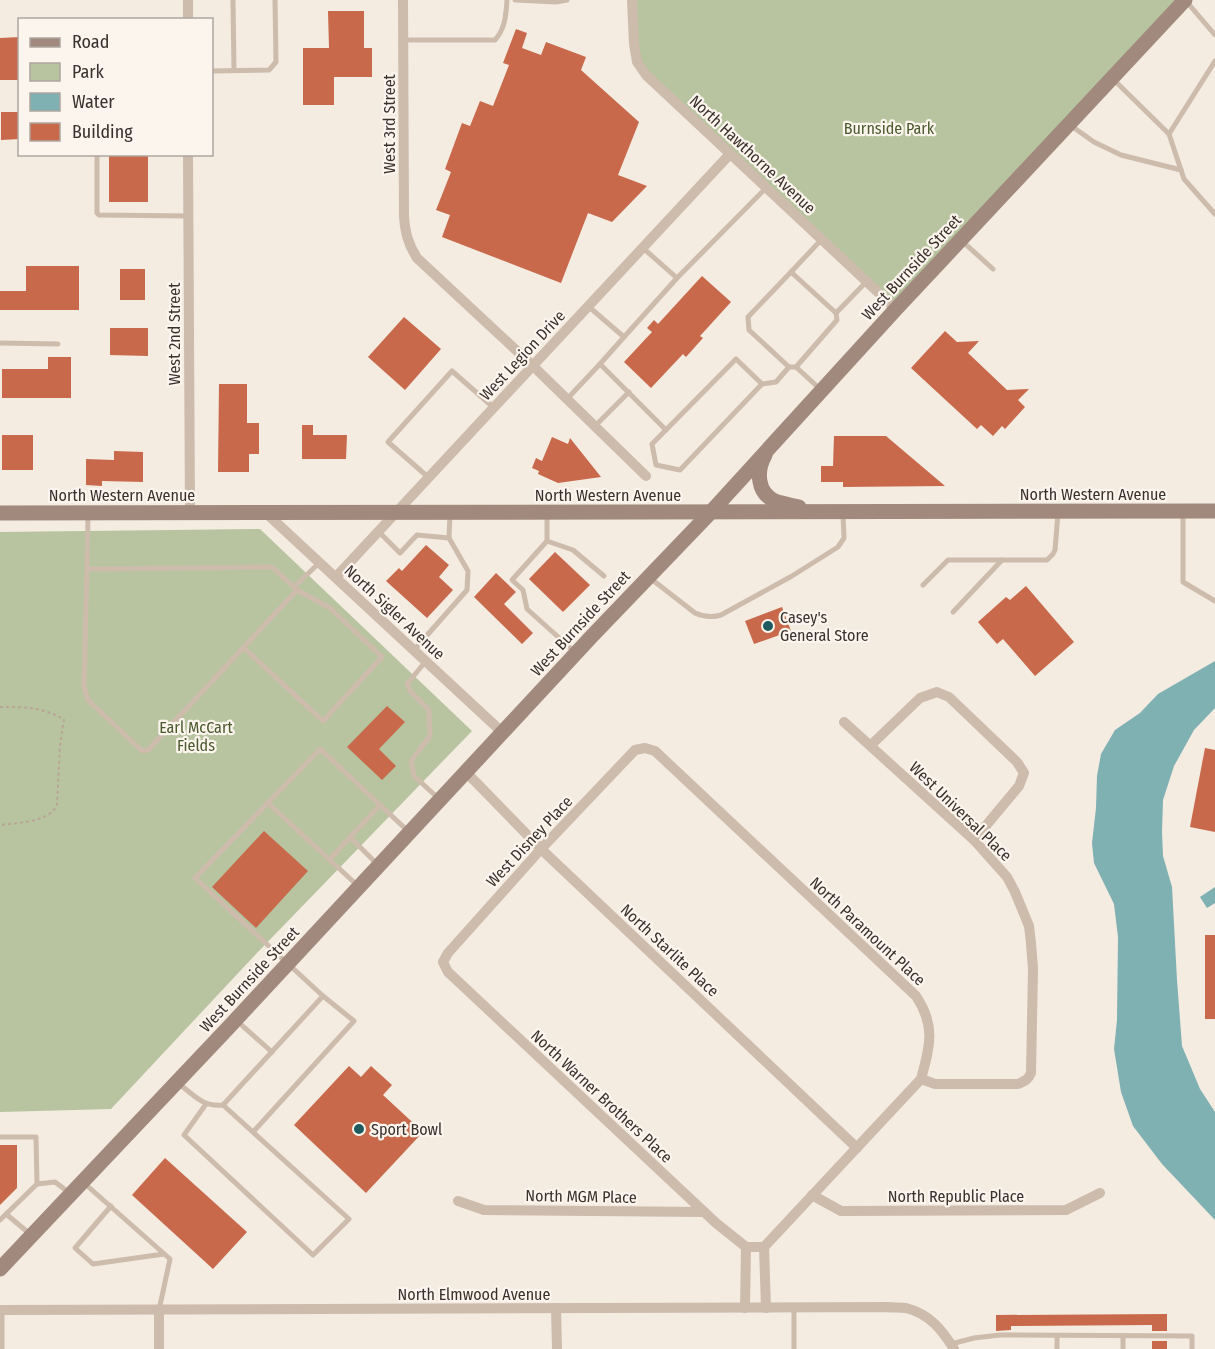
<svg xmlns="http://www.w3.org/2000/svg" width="1215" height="1349" font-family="'Fira Sans Condensed',sans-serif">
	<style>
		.green { fill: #b8c4a0 }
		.water { fill: #7fb0b2 }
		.building { fill: #c8694b }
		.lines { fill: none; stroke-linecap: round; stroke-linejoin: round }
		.path { stroke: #b9a596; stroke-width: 2; stroke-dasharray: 3 3; stroke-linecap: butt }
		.lane { stroke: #cdbbac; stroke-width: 5 }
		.street { stroke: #cdbbac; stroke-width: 10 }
		.secondary { stroke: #a18a7d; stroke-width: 15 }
		.poi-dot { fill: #1f5a5e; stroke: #fbf5ee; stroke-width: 2 }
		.labels { text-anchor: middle; stroke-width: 4.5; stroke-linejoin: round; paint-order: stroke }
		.street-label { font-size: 16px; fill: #3b302b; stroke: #fbf5ee }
		.park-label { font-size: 16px; fill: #4a5a2e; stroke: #fbf5ee }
		.poi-label { font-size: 16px; fill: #3b302b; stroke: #fbf5ee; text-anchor: start }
	</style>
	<rect width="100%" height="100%" fill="#f4ebe1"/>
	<g class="green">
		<path d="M632,0H1185L896,309L637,61Z"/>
		<path d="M260,529L472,731L256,954L111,1109L0,1112V532Z"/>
	</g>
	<g class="water">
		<path d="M1215,661V708L1194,730L1174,766L1163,800L1162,832L1163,856L1172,887L1177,980L1182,1046L1200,1089L1215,1112V1220L1162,1164L1133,1126L1121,1092L1114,1049L1117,1020L1118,937L1114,904L1094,863L1092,843L1096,808L1097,776L1101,754L1115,730L1140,713L1158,694Z"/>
		<path d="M1215,887V903L1207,908L1200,897Z"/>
	</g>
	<g class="building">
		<path d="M328,11H364V48H372V77H334V105H303V48H329Z"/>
		<path d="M516,29L527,33L522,48L541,55L546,42L586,57L581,70L639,122L618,175L647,186L612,222L588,213L561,283L442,237L450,215L436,210L451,172L445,169L462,123L470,126L480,101L493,106L509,65L503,63Z"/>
		<path d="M20,37V80H0V38Z"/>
		<path d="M1,112H20V139L1,140Z"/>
		<rect x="109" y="154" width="39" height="48"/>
		<path d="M26,266H79V310H0V291H26Z"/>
		<rect x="120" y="269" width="25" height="31"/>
		<path d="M702,276L731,302L700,336L703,338L686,357L683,354L651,388L624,362L652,332L647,328L654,320L658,324Z"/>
		<path d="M404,317L441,349L405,390L368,357Z"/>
		<path d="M110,328H148V356L110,355Z"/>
		<path d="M945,331L957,342L979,341L968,353L1007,390L1029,389L1018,400L1025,407L1005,429L1002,426L993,436L981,425L977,429L911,368Z"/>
		<path d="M48,357H71V398H2V369H48Z"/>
		<path d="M219,384H247V423H259V454H249V472H218Z"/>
		<path d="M302,425H313V435H347L346,459H302Z"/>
		<rect x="2" y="435" width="31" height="35"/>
		<path d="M834,436H886L945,486L843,487V482H821V466H833Z"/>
		<path d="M552,437L568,444L570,438L601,477L558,483L538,474L539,471L532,468L536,458L542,461Z"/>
		<path d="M114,451L143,452V482L102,481V486L86,485V459L114,460Z"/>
		<path d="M426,545L449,565L439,577L453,590L427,618L386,581L399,568L402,571Z"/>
		<path d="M555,552L590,585L563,612L529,579Z"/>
		<path d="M496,573L516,592L504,604L533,633L522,644L474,597Z"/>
		<path d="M1026,586L1074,642L1035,676L1003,639L997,644L978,622L1006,597L1010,600Z"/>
		<path d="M782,607L791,631L754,644L745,621Z"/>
		<path d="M387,706L405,722L379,749L396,766L382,780L347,747Z"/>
		<path d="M1205,748L1215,750V832L1190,827Z"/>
		<path d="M264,831L308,871L256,928L212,887Z"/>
		<rect x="1205" y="935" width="10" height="84"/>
		<path d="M349,1066L361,1077L371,1066L392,1085L383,1095L423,1132L366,1193L294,1125Z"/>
		<path d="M0,1145H17V1188L0,1205Z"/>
		<path d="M165,1158L247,1232L213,1269L132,1195Z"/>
		<path d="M1167,1314V1331H1152V1325L1011,1326V1330L996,1331V1315Z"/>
		<rect x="1152" y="1341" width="15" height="8"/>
	</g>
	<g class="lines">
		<path class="path" d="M0,707C27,707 40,707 64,719L60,745L57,805C50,822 17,823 0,825"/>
		<g class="lane">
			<path d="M233,0L234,70"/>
			<path d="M515,0L556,2L567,0"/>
			<path d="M1186,1L1215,35"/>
			<path d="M403,40H495C505,29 506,15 507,0"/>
			<path d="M212,71L269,70L276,62L275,0"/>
			<path d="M1113,79L1169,134L1184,179L1215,214"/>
			<path d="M1070,125L1094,142L1121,155L1181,170"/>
			<path d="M1169,134L1215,61"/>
			<path d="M97,154V213L99,215L188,216"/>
			<path d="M822,239L791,272L836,313L867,281"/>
			<path d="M962,241L993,269"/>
			<path d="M643,248L677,278"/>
			<path d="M791,272L748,317L749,330L789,367H796"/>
			<path d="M588,306L624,337L600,364"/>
			<path d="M624,337L677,278L766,188"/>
			<path d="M0,343L58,344"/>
			<path d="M736,359L762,384L680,470L656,465L652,444Z"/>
			<path d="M762,384L776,382L789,367"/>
			<path d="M820,389L796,367L837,320L836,313"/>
			<path d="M567,399L600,364L666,430"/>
			<path d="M595,426L629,392"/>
			<path d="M428,477L388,442L452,371L493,407"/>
			<path d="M1183,513V582L1215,601"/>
			<path d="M547,514V541L512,580L523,590L527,609L576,653"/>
			<path d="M378,531L400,553L417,535L449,538"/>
			<path d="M547,541L573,550L604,576"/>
			<path d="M87,569L84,687L88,700L142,751L148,750L297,590L272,567L87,569L88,515"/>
			<path d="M650,578L695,613C704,617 711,618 721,615L792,576L838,547L844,538L843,514"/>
			<path d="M923,585L948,560H1047L1053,554L1055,550L1058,513"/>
			<path d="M294,587L319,563"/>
			<path d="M953,612L1002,560"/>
			<path d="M244,648L323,721L382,657L330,608L297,590"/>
			<path d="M414,650L467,590L468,571L449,538L450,515"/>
			<path d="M426,661L407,684L410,691L429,710L430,736L411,761L414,776L438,798"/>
			<path d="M268,803L357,885"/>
			<path d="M350,837L377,864"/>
			<path d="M329,860L380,805"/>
			<path d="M237,1021L272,1052"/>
			<path d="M178,1083C194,1095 202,1107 223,1105L323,996L195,878L320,749L409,832"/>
			<path d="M206,1104L184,1135L313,1255L349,1219L223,1105"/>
			<path d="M253,1132L354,1021L323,996"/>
			<path d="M0,1137H36L37,1184L0,1220"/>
			<path d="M84,1183L170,1259L159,1310"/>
			<path d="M37,1184L55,1182L71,1194"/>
			<path d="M111,1206L75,1248L93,1264L164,1254"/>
			<path d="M6,1214L30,1234"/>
			<path d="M794,1308V1349"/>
			<path d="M2,1310V1349"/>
			<path d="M1123,1336V1349"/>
			<path d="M951,1344L974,1338L1000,1335L1192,1336V1349"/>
			<path d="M1057,1349V1336"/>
		</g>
		<g class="street">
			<path d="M188,0V20"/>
			<path d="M403,0L404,216C405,232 408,244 417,258L532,365L646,476"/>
			<path d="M632,0L634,44L637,62L646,75L896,309"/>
			<path d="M188,154L190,513"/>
			<path d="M266,513L503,733"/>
			<path d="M336,577L730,154"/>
			<path d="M844,722L974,840L1007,877L1015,892L1029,926L1031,943L1033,969L1031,1073C1028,1080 1025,1081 1018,1084H935L921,1079"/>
			<path d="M871,745L920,698L937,692L949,697L1017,762L1024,773L1019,786L974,840"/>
			<path d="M645,748L655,751L916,996C936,1026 930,1046 921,1079L764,1247H746L716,1223L448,972L443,962L448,953L541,849L635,750Z"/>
			<path d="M466,772L541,849L857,1148"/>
			<path d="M812,1195L841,1211L1066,1210L1100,1193"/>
			<path d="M458,1201L484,1210L704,1212"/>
			<path d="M764,1247L766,1308"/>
			<path d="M556,1308L557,1349"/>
			<path d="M745,1308L746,1247"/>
			<path d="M0,1310L887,1307C893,1308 900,1307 906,1308C930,1314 942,1330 954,1349"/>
			<path d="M159,1310V1349"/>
		</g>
		<g class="secondary">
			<path d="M765,455C756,471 757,493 775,501C783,504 791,505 799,507"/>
			<path d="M0,513L1215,511"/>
			<path d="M0,1269L228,1028L592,636L710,513L896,309L1185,0"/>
		</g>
	</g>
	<g class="poi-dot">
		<circle cx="768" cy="626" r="6"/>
		<circle cx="359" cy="1129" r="6"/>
	</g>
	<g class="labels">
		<g class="street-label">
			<text transform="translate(389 124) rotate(-90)" y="6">West 3rd Street</text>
			<text transform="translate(753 154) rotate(43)" y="6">North Hawthorne Avenue</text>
			<text transform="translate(911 267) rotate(-47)" y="6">West Burnside Street</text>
			<text transform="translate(174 334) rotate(-90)" y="6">West 2nd Street</text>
			<text transform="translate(522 355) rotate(-47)" y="6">West Legion Drive</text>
			<text x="1093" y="500">North Western Avenue</text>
			<text x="122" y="501">North Western Avenue</text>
			<text x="608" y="501">North Western Avenue</text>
			<text transform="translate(395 612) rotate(43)" y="6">North Sigler Avenue</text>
			<text transform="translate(580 623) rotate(-47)" y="6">West Burnside Street</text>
			<text transform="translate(961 811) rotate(44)" y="6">West Universal Place</text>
			<text transform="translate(529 841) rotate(-47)" y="6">West Disney Place</text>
			<text transform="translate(868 931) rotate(43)" y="6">North Paramount Place</text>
			<text transform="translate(670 950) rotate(43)" y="6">North Starlite Place</text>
			<text transform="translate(249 979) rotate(-47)" y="6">West Burnside Street</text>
			<text transform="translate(602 1096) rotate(43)" y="6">North Warner Brothers Place</text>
			<text transform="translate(581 1196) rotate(1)" y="6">North MGM Place</text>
			<text x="956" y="1202">North Republic Place</text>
			<text x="474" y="1300">North Elmwood Avenue</text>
		</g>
		<g class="park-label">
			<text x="889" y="134">Burnside Park</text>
			<text x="196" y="733">Earl McCart<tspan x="196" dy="18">Fields</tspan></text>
		</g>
		<g class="poi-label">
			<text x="780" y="623">Casey's<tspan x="780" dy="18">General Store</tspan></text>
			<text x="371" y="1135">Sport Bowl</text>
		</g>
	</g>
	<rect x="18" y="18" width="195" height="138" fill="#fbf5ee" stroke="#aea6a0" stroke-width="1.5"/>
	<rect x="30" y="38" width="30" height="9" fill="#a18a7d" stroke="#aea6a0" stroke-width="1.5"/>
	<text x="72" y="48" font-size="18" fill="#3b302b">Road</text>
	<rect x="30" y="63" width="30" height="18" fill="#b8c4a0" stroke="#aea6a0" stroke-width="1.5"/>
	<text x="72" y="78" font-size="18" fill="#3b302b">Park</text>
	<rect x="30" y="93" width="30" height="18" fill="#7fb0b2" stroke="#aea6a0" stroke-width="1.5"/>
	<text x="72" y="108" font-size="18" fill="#3b302b">Water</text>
	<rect x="30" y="123" width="30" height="18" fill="#c8694b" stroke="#aea6a0" stroke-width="1.5"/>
	<text x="72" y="138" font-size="18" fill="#3b302b">Building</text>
</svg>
